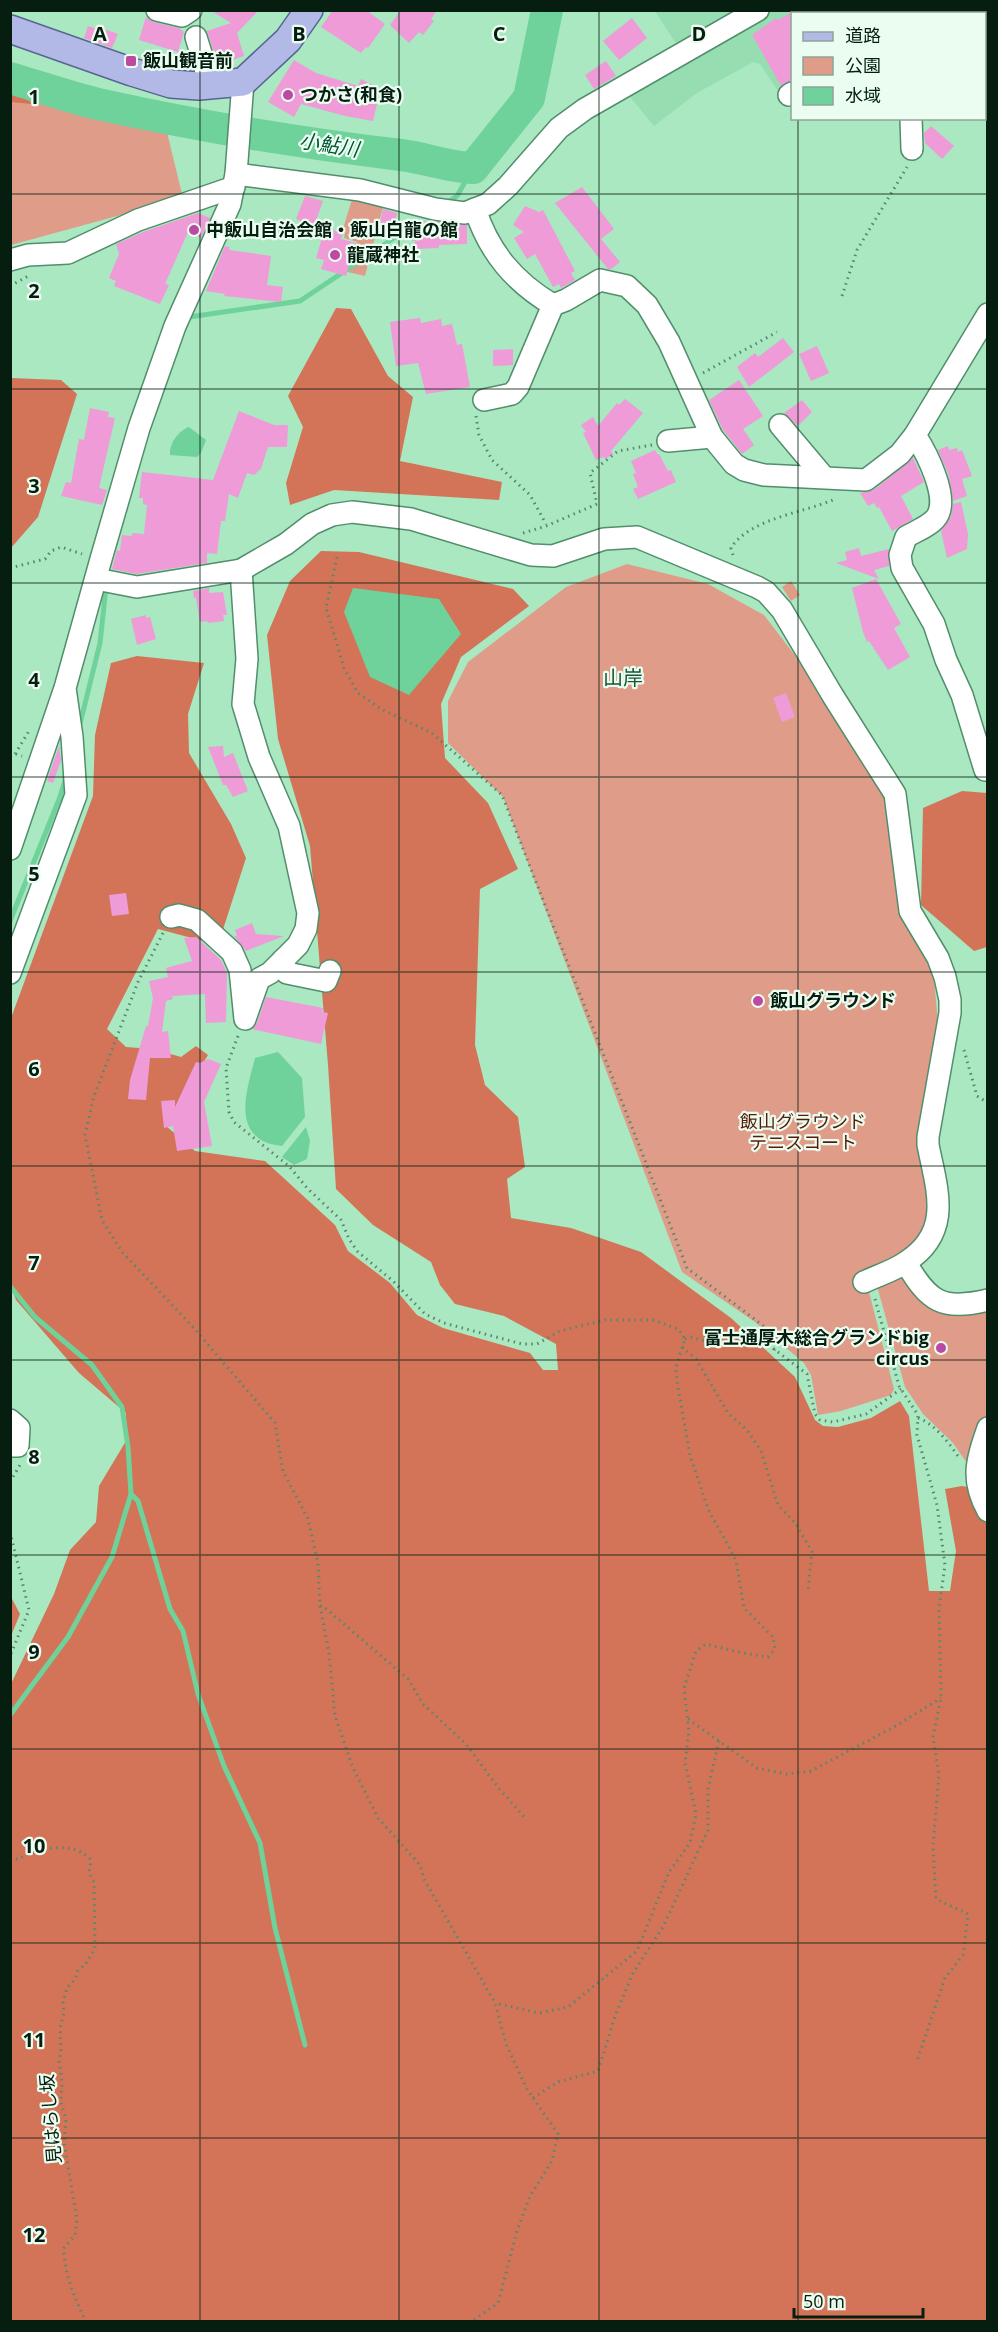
<svg xmlns="http://www.w3.org/2000/svg" width="998" height="2332" font-family="'Open Sans','Noto Sans JP',sans-serif">
	<style>
		.built { fill: #96ddb2 }
		.green { fill: #df9d89 }
		.forest { fill: #d37459 }
		.water { fill: #6ed29a }
		.lines { fill: none; stroke-linecap: round; stroke-linejoin: round }
		.stream { stroke: #6ed29a; stroke-width: 5 }
		.river { stroke: #6ed29a; stroke-width: 32 }
		.building { fill: #ee9bd8 }
		.minor-casing { stroke: #528e6b; stroke-width: 24 }
		.major-casing { stroke: #566591; stroke-width: 30 }
		.path { stroke: #59866b; stroke-width: 3; stroke-dasharray: 1.5 4.5; stroke-linecap: butt }
		.minor { stroke: #fff; stroke-width: 21 }
		.major { stroke: #b3b9e6; stroke-width: 27 }
		.grid { fill: none; stroke: #051e10; stroke-width: 1.5; stroke-opacity: 0.55 }
		.poi-dot { fill: #bc49a3; stroke: #ebfdf1; stroke-width: 2 }
		.labels { text-anchor: middle; stroke-width: 4.5; stroke-linejoin: round; paint-order: stroke }
		.poi-label { font-size: 18px; font-weight: bold; fill: #051e10; stroke: #ebfdf1; text-anchor: start }
		.park-label { font-size: 18px; fill: #571b08; stroke: #ebfdf1 }
		.street-label { font-size: 18px; fill: #051e10; stroke: #ebfdf1 }
		.water-label { font-size: 20px; font-style: italic; fill: #025632; stroke: #ebfdf1 }
		.neighbourhood-label { font-size: 20px; fill: #175636; stroke: #ebfdf1 }
		.grid-label { font-size: 20px; text-anchor: middle; font-weight: bold; fill: #051e10; stroke: #ebfdf1; stroke-width: 4.5; stroke-linejoin: round; paint-order: stroke }
	</style>
	<rect width="100%" height="100%" fill="#a9e8c1"/>
	<g class="built">
		<path d="M876,10L881,13L792,14V89L782,97L760,64L753,62L697,93L654,126L626,92L666,67L771,11Z"/>
		<path d="M655,11H743L679,43L675,42Z"/>
	</g>
	<g class="green">
		<path d="M11,79L165,124L183,198L11,245Z"/>
		<path d="M353,196L384,203L365,276L348,272L357,242L344,238L345,233L342,232Z"/>
		<path d="M627,564L708,584L764,615L813,679L882,782L896,891L934,978L938,1023L925,1090L919,1152L931,1198L927,1222L916,1242L868,1288L894,1389L891,1395L841,1411L818,1415L811,1375L804,1363L755,1322L682,1272L503,797L448,743V701L468,662L566,587Z"/>
		<path d="M791,581L800,595L791,601L782,587Z"/>
		<path d="M898,1272L928,1302L987,1307V1492L953,1443L923,1414L905,1387L877,1286Z"/>
	</g>
	<g class="forest">
		<path d="M11,82L24,87L31,104L11,102Z"/>
		<path d="M336,308L351,309L388,376L413,397L400,461L502,482L499,500L334,490L290,505L286,483L303,427L288,396Z"/>
		<path d="M11,378L61,380L77,394L38,517L11,548Z"/>
		<path d="M321,551L359,552L513,589L529,606L461,657L441,704L445,758L488,803L518,869L480,889L475,1045L485,1085L518,1117L525,1167L507,1179L511,1218L571,1228L641,1252L731,1318L795,1377L815,1420L823,1426L838,1427L871,1418L900,1401L909,1416L929,1591H950L956,1551L945,1489L962,1486L987,1491V2321H11L10,1686L54,1594L70,1550L96,1522L99,1486L126,1441V1413L79,1373L16,1300L10,1282L11,1018L93,796L95,735L111,663L137,656L204,663L188,714L189,753L231,824L246,858L218,945L158,929L107,1029L126,1047L153,1049L181,1057L196,1046L208,1055L165,1125L195,1151L265,1161L335,1225L348,1251L390,1283L417,1315L443,1328L530,1353L543,1370H558L556,1344L504,1316L455,1304L440,1285L431,1262L373,1225L336,1189L328,1065L310,846L278,739L267,635L290,581Z"/>
		<path d="M962,791L987,793V947L974,951L921,905L923,808Z"/>
		<path d="M10,1595L20,1614L11,1636H10Z"/>
	</g>
	<g class="water">
		<path d="M189,427L206,440L201,453L197,457L170,455C169,444 178,431 189,427Z"/>
		<path d="M353,588L439,599L461,634L409,695L370,677L344,612Z"/>
		<path d="M278,1052L302,1078L305,1117L282,1146C276,1145 268,1144 263,1141C233,1125 249,1083 255,1058Z"/>
		<path d="M306,1127L310,1141L307,1159L294,1165L282,1157Z"/>
	</g>
	<g class="lines">
		<g class="stream">
			<path d="M445,204L457,196L473,168"/>
			<path d="M187,321L189,317L300,301L400,234"/>
			<path d="M79,728L100,643L106,587"/>
			<path d="M10,921L60,797L66,777"/>
			<path d="M10,1286L35,1317L92,1365L122,1407L128,1447L131,1494L112,1557L68,1637L10,1715"/>
			<path d="M131,1494L138,1501L170,1609L183,1631L198,1694L224,1766L260,1843L275,1928L305,2045"/>
		</g>
		<path class="river" d="M10,78C40,87 69,97 98,104C198,126 299,143 401,155C425,158 448,167 473,168L529,98L547,10"/>
	</g>
	<g class="building">
		<path d="M210,10H259L237,33L244,56L218,65L207,31L231,23Z"/>
		<path d="M333,10H366L385,24L368,48L366,47L361,53L321,27Z"/>
		<path d="M401,10H437L431,19L434,21L423,35L419,32L409,43L390,25Z"/>
		<path d="M792,12V80L781,86L752,35L776,18L778,20Z"/>
		<path d="M146,17L153,22L179,28L184,32L178,52L139,40Z"/>
		<path d="M632,18L647,38L619,60L603,41Z"/>
		<path d="M88,26L97,29L98,27L118,34L112,48L84,38Z"/>
		<path d="M294,60L316,73L358,86L361,79L374,86L370,93L379,95L373,121L345,116L301,104L294,117L268,102Z"/>
		<path d="M606,61L616,76L594,89L585,75Z"/>
		<path d="M931,126L954,146L942,159L925,143L924,133Z"/>
		<path d="M582,187L614,229L601,239L620,262L611,269H608L555,203Z"/>
		<path d="M305,196L323,201L314,226L296,219Z"/>
		<path d="M525,206L539,212L543,210L575,271L571,273L575,280L561,288L559,284L553,287L535,254L527,259L514,238L524,232L513,225Z"/>
		<path d="M383,209L397,213L395,222L431,221L467,225V244L439,245V248L415,249V241L357,229L358,224L380,223Z"/>
		<path d="M198,213L210,218L201,238L188,232L165,284L169,285L160,304L114,286L116,281L109,278L119,254L116,244L143,232Z"/>
		<path d="M325,228L343,233L341,239L356,243L346,276L321,269L324,260L316,258Z"/>
		<path d="M225,246L230,247L229,250L271,256L267,285L283,287L281,302L224,296L225,294L206,291Z"/>
		<path d="M420,318L421,323L441,319L442,326L452,324L457,345L462,344L470,387L426,394L418,363L396,366L390,322Z"/>
		<path d="M783,338L794,352L749,387L737,367L755,353L758,357Z"/>
		<path d="M817,346L829,373L811,381L799,354Z"/>
		<path d="M513,349V365L493,366V350Z"/>
		<path d="M739,380L763,416L743,429L754,445L742,454L723,430L709,400Z"/>
		<path d="M625,399L643,413L611,451L613,454L605,459L604,457L596,460L583,433L586,432L581,425L593,417L598,426L617,403L619,405Z"/>
		<path d="M802,400L812,412L798,426L784,413Z"/>
		<path d="M90,408L109,412L108,417L115,418L99,488L107,490L102,505L61,496L66,482L71,483L79,439L84,440Z"/>
		<path d="M239,411L274,425H288L287,447H268L261,469L254,475L247,473L238,498L229,494L225,521H221L217,554L207,553V563L137,574L112,569L117,550L120,551L122,535L132,536V533L144,534L147,505L143,504V498H139L142,472L213,480Z"/>
		<path d="M948,446L949,450L957,448L958,452L962,450L972,476L962,479L967,496L953,501L948,473L938,450Z"/>
		<path d="M655,450L658,455L659,454L668,471L671,470L676,482L638,499L633,489L638,487L633,474L636,473L631,461Z"/>
		<path d="M913,458L924,482L901,496L913,519L892,531L879,507L877,508L874,503L868,506L860,493L874,490Z"/>
		<path d="M961,502L968,534L967,549L947,558L941,531L951,517L953,504Z"/>
		<path d="M859,548L861,556L889,549V566L874,570L879,579L836,563L847,560L845,552Z"/>
		<path d="M876,579L901,624L894,628L910,657L888,670L869,641L867,642L863,632L852,588Z"/>
		<path d="M209,588V593L223,592L227,615H223L224,621L208,623L207,621L200,622L196,598H194L193,591Z"/>
		<path d="M146,615V618L150,617L156,639L137,645L131,619Z"/>
		<path d="M786,693L795,717L782,722L773,698Z"/>
		<path d="M59,746L61,760L53,783L47,781Z"/>
		<path d="M223,746L224,757L233,753L248,791L233,797L226,785H223L208,747Z"/>
		<path d="M126,893L129,914L112,916L109,895Z"/>
		<path d="M252,923L256,934L284,936L246,951L234,936H237L235,930Z"/>
		<path d="M196,937L221,960L227,973L226,1022L206,1023L205,994L172,996L173,999L166,1001L162,1032L168,1031L171,1058H150L146,1100L128,1099L130,1080L146,1026H148L153,998L149,981L168,977L166,968L192,961L184,938Z"/>
		<path d="M266,997L323,1008L322,1012L328,1013L321,1044L252,1029L257,1023Z"/>
		<path d="M208,1059L221,1064L204,1102L212,1146L177,1151L173,1126L164,1128L161,1101L175,1100V1107L196,1062L200,1063Z"/>
	</g>
	<g class="lines">
		<g class="minor-casing">
			<g id="minor">
				<path d="M157,10L182,16L191,10"/>
				<path d="M885,10L889,14"/>
				<path d="M196,37L205,66L207,85"/>
				<path d="M984,39L988,32"/>
				<path d="M984,73L988,74"/>
				<path d="M243,82L236,174L360,190L435,209L465,213L488,204L508,186L559,128L585,109L758,10"/>
				<path d="M789,95L792,93"/>
				<path d="M911,118L912,149"/>
				<path d="M475,209C489,252 514,282 553,305"/>
				<path d="M10,260L28,255L68,253L138,220L234,187"/>
				<path d="M484,400L512,394L518,387L553,305L566,300L600,280L627,286L647,305L669,342L712,437L734,464L744,470L764,475L866,480L900,454L915,435L988,314"/>
				<path d="M780,425L823,476"/>
				<path d="M915,435C926,452 952,501 935,519C928,527 914,532 906,537L900,555L902,568L934,624L946,660L962,695L985,770"/>
				<path d="M668,441L712,437"/>
				<path d="M241,570L247,659L243,704L259,757L289,826L308,913L306,929L298,945L283,960L287,973L326,981L330,971"/>
				<path d="M96,579L137,587L241,570L286,544L312,524L332,515L352,512L411,519L531,555L553,556L604,539L637,537L757,587L766,592L782,610L833,696L895,794L910,911L938,958L945,977L950,1000V1013L928,1137V1145C937,1190 953,1232 906,1262C894,1271 878,1275 864,1282"/>
				<path d="M10,849L64,691"/>
				<path d="M171,917L179,915L197,920L232,952L240,970L245,1019L259,979L270,973L284,959"/>
				<path d="M10,973L76,795L72,737L65,688L101,559L139,428L175,326L230,204L236,174"/>
				<path d="M906,1263C929,1302 942,1311 988,1300"/>
				<path d="M10,1420L19,1428L18,1446H10"/>
				<path d="M988,1428C977,1460 970,1479 988,1511"/>
			</g>
		</g>
		<g class="major-casing">
			<path id="major" d="M10,29L132,72L171,84L199,86L243,82L288,40L309,10"/>
		</g>
		<g class="path">
			<path d="M10,286L30,275"/>
			<path d="M842,296L857,250L907,167"/>
			<path d="M703,373L777,332"/>
			<path d="M476,416L479,435L492,460L530,495L546,524"/>
			<path d="M523,533L546,526L597,504L590,473L618,451L652,445"/>
			<path d="M733,555L731,548C750,518 804,513 835,499"/>
			<path d="M337,557L326,608L344,668L358,693L381,709L432,733L502,795L687,1268L782,1340L774,1350"/>
			<path d="M10,568L45,559L51,551L61,547L82,554"/>
			<path d="M10,752L22,756"/>
			<path d="M15,754L29,731"/>
			<path d="M163,933L138,982L94,1096L85,1135L102,1220L122,1252L193,1327L275,1423L283,1471L308,1519L318,1563L320,1606L329,1653L335,1716L353,1768L378,1818L420,1865L424,1879L495,2003L506,2044L527,2089L558,2134L552,2161L530,2196L517,2231L498,2303L471,2322"/>
			<path d="M238,1036L226,1068L229,1112L234,1122L289,1166L307,1188L341,1220L349,1239L358,1252L393,1281L425,1314L444,1323L522,1344H537L560,1331L605,1320H653L678,1329L685,1339L676,1367L677,1382L690,1455L708,1509L736,1560L744,1608L773,1637L775,1649L768,1657L738,1652L706,1644L696,1651L684,1688L689,1732L685,1763L696,1814L690,1843L669,1872L637,1951L568,2007L539,2013L495,2003"/>
			<path d="M964,1050L977,1096L988,1103"/>
			<path d="M875,1299L899,1386L918,1415L917,1435L937,1505L945,1565L939,1608L941,1698L933,1737L939,1774L933,1846L936,1899L968,1914L963,1955L945,1978L917,2061"/>
			<path d="M685,1339L691,1337L718,1345L754,1334L807,1374L815,1414L820,1420L833,1422L866,1414L901,1389"/>
			<path d="M682,1347L696,1359L728,1413L747,1430L761,1451L778,1505L796,1524L812,1552L808,1590"/>
			<path d="M918,1418C935,1424 950,1444 960,1459"/>
			<path d="M10,1482L20,1465"/>
			<path d="M10,1532L29,1610L10,1656"/>
			<path d="M320,1606L324,1607L408,1679L423,1704L466,1744L497,1786L525,1818"/>
			<path d="M688,1719L757,1768L786,1774L811,1771L894,1727L941,1698"/>
			<path d="M10,1857L17,1859C39,1849 72,1839 91,1860L89,1872L94,1883L95,1948L85,1965L78,1970L75,1979L67,1988L63,2002L64,2013L60,2028L61,2052L59,2061L62,2082L61,2102L66,2119L64,2143L77,2220L75,2235L64,2248C64,2275 75,2298 86,2322"/>
			<path d="M533,2098L558,2082L598,2071L615,2016L633,1973L663,1927L708,1830V1789L719,1741"/>
		</g>
		<use href="#minor" class="minor"/>
		<use href="#major" class="major"/>
	</g>
	<path class="grid" d="M200,10V2322M399,10V2322M599,10V2322M798,10V14M798,118V2322M10,194H988M10,389H988M10,583H988M10,777H988M10,972H988M10,1166H988M10,1360H988M10,1555H988M10,1749H988M10,1943H988M10,2138H988"/>
	<g class="poi-dot">
		<rect x="125" y="55" width="12" height="12" rx="3"/>
		<circle cx="288" cy="95" r="6"/>
		<circle cx="194" cy="230" r="6"/>
		<circle cx="335" cy="255" r="6"/>
		<circle cx="758" cy="1001" r="6"/>
		<circle cx="941" cy="1348" r="6"/>
	</g>
	<g class="labels">
		<g class="poi-label">
			<text x="143" y="67">飯山観音前</text>
			<text x="300" y="101">つかさ(和食)</text>
			<text x="206" y="236">中飯山自治会館・飯山白龍の館</text>
			<text x="347" y="261">龍蔵神社</text>
			<text x="770" y="1007">飯山グラウンド</text>
			<text x="929" y="1344" text-anchor="end">富士通厚木総合グランドbig<tspan x="929" dy="21">circus</tspan></text>
		</g>
		<g class="park-label">
			<text x="803" y="1128">飯山グラウンド<tspan x="803" dy="21">テニスコート</tspan></text>
		</g>
		<g class="street-label">
			<text transform="translate(51 2119) rotate(-95)" y="6">見はらし坂</text>
		</g>
		<g class="water-label">
			<text transform="translate(329 145) rotate(9)" y="7">小鮎川</text>
		</g>
		<g class="neighbourhood-label">
			<text x="623" y="685">山岸</text>
		</g>
	</g>
	<g class="grid-label">
		<text x="100" y="41">A</text>
		<text x="299" y="41">B</text>
		<text x="499" y="41">C</text>
		<text x="699" y="41">D</text>
		<text x="34" y="104">1</text>
		<text x="34" y="298">2</text>
		<text x="34" y="493">3</text>
		<text x="34" y="687">4</text>
		<text x="34" y="881">5</text>
		<text x="34" y="1076">6</text>
		<text x="34" y="1270">7</text>
		<text x="34" y="1464">8</text>
		<text x="34" y="1659">9</text>
		<text x="34" y="1853">10</text>
		<text x="34" y="2047">11</text>
		<text x="34" y="2242">12</text>
	</g>
	<rect width="998" height="2332" fill="none" stroke="#051e10" stroke-width="24"/>
	<rect x="791" y="12" width="195" height="108" fill="#ebfdf1" stroke="#8fa497" stroke-width="1.5"/>
	<rect x="803" y="32" width="30" height="9" fill="#b3b9e6" stroke="#8fa497" stroke-width="1.5"/>
	<text x="845" y="42" font-size="18" fill="#051e10">道路</text>
	<rect x="803" y="57" width="30" height="18" fill="#df9d89" stroke="#8fa497" stroke-width="1.5"/>
	<text x="845" y="72" font-size="18" fill="#051e10">公園</text>
	<rect x="803" y="87" width="30" height="18" fill="#6ed29a" stroke="#8fa497" stroke-width="1.5"/>
	<text x="845" y="102" font-size="18" fill="#051e10">水域</text>
	<path d="M794 2308v9h129v-9" fill="none" stroke="#051e10" stroke-width="3"/>
	<text x="803" y="2308" font-size="18" fill="#051e10" stroke="#ebfdf1" stroke-width="4.5" paint-order="stroke">50 m</text>
</svg>
